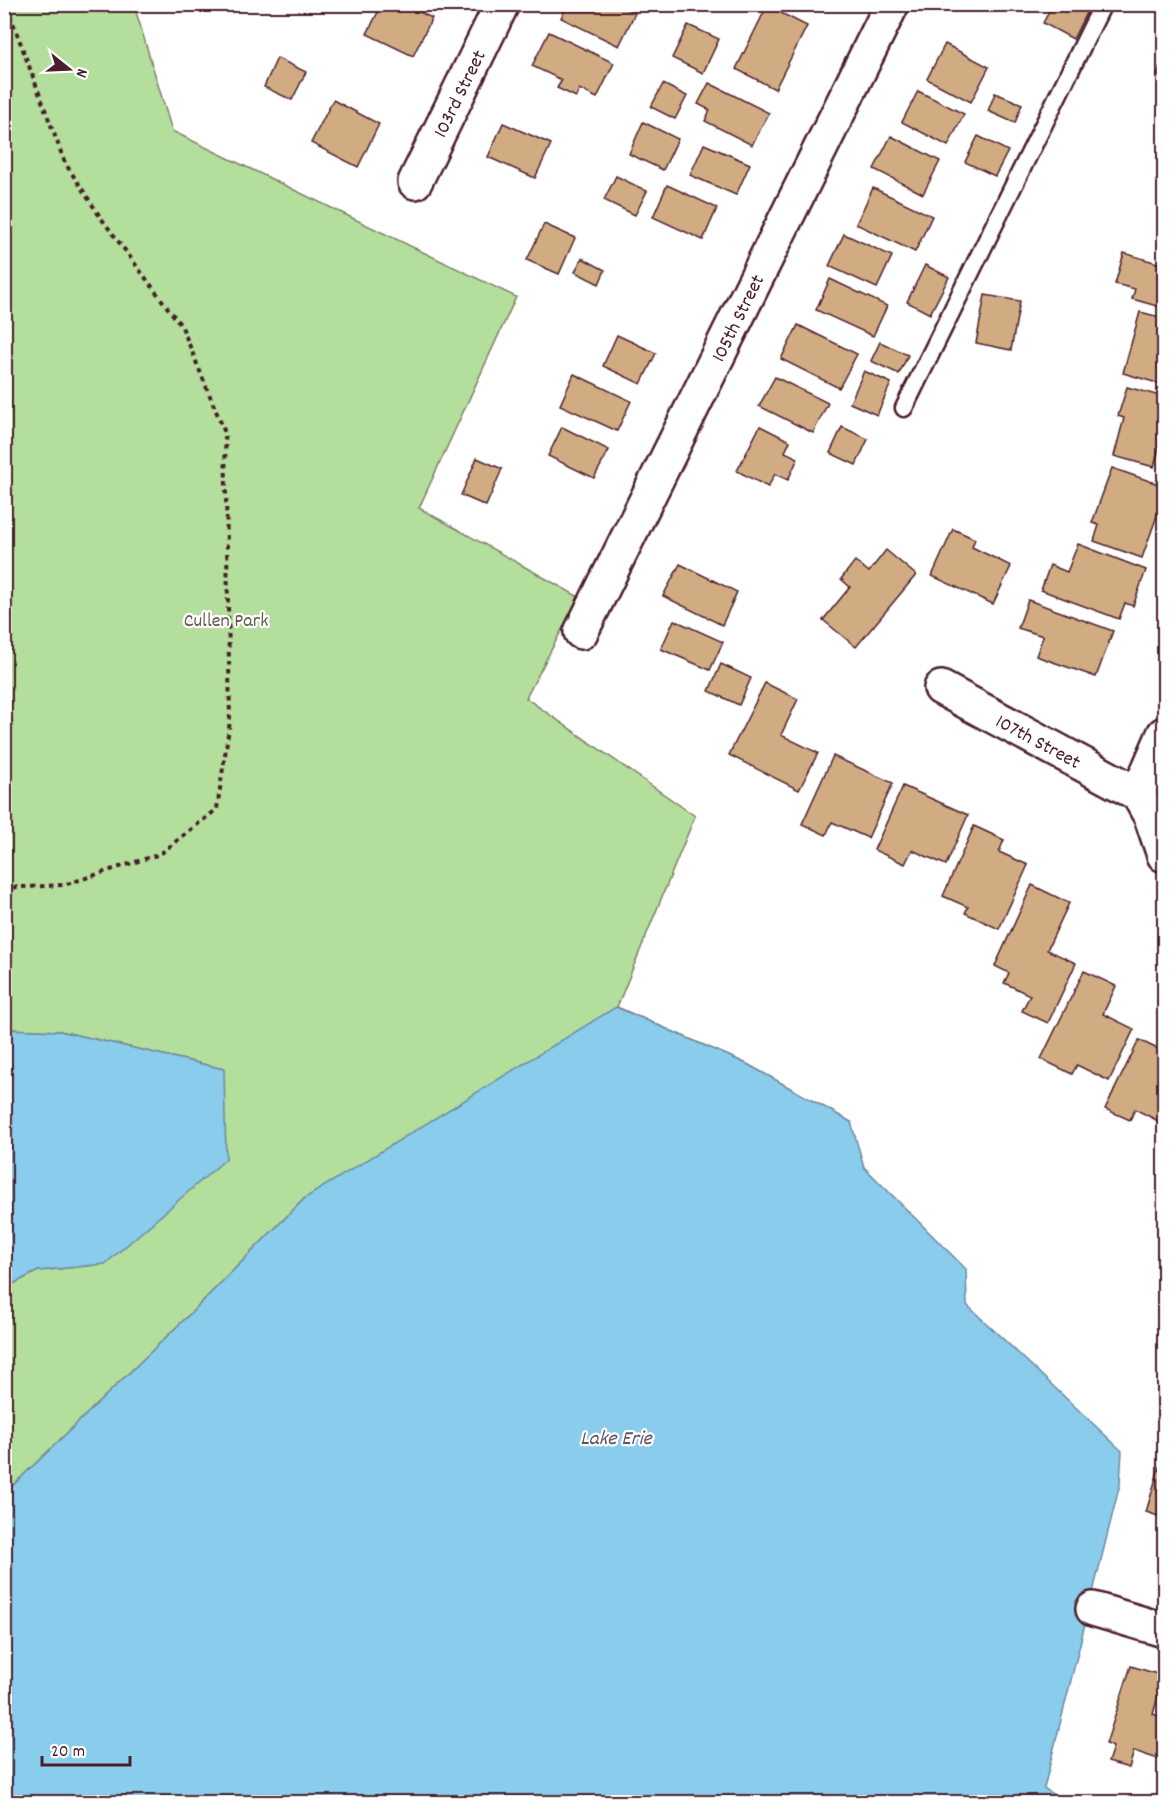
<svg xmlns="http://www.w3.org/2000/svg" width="1169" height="1807" font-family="Dekko,sans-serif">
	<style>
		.green { fill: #b3de9c; stroke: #7e7e64; stroke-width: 1.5 }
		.water { fill: #89cceb; stroke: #70879e; stroke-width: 1.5 }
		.building { fill: #d1ac83; stroke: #4a1f2b; stroke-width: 1.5 }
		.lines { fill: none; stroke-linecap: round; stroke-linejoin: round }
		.lane-casing { stroke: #4a1f2b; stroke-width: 21 }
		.street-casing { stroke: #4a1f2b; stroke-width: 38 }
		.path { stroke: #4a1f2b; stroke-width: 4; stroke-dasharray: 4.5 4.5; stroke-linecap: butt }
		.lane { stroke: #fff; stroke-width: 16 }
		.street { stroke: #fff; stroke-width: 33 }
		.labels { text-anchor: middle; stroke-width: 4.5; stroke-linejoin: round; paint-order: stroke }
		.street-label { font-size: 20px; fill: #4a1f2b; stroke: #fff }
		.park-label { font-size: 20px; fill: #6a584d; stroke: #fff }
		.water-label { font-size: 21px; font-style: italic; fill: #5d5365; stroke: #fff }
	</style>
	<rect width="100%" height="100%" fill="#fff"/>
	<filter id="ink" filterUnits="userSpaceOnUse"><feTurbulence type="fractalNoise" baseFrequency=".0167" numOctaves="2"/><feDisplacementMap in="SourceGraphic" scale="12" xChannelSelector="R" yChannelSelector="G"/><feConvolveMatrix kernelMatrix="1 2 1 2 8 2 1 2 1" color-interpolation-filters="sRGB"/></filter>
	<g filter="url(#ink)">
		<path class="green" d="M5,5H134L172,131L516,297L419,508L579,597L526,698L695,816L617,1007L747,1064L851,1122L305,1198L192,1312L5,1493V1288L38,1271L105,1264L224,1069L60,1031L5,1029Z"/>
		<g class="water">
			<path d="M616,1007L747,1064L851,1122L864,1167L966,1269L967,1305L1122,1451L1120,1484L1044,1788L1064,1802H5V1493L192,1312L305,1198Z"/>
			<path d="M5,1029L60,1031L224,1069L226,1159L105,1264L38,1271L5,1288Z"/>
		</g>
		<g class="building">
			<path d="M382,4H403L432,18L413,56L367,34Z"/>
			<path d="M567,4H617L635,13L619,46L561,18Z"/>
			<path d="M1053,4H1083L1089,7L1073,39L1043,23Z"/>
			<path d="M767,6L807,26L775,89L736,69Z"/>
			<path d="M688,25L719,39L703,73L672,58Z"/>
			<path d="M549,32L614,63L597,98L579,89L576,97L557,88L562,80L532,66Z"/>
			<path d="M945,44L989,67L971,102L927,79Z"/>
			<path d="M1164,53V78L1157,76Z"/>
			<path d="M277,58L306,72L292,100L264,87Z"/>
			<path d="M709,83L769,113L752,145L705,121L710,110L698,104Z"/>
			<path d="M663,84L687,96L675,119L651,107Z"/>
			<path d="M918,91L964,114L948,146L902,122Z"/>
			<path d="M995,93L1022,104L1015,123L988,111Z"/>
			<path d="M333,100L379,124L358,167L311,143Z"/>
			<path d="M643,122L678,139L663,170L629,154Z"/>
			<path d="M503,123L551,144L535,178L488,157Z"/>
			<path d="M891,136L940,161L923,194L874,169Z"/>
			<path d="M978,136L1008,151L995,176L965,162Z"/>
			<path d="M704,144L750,164L736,195L690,175Z"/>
			<path d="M616,176L647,191L635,215L604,200Z"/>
			<path d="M667,185L717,208L703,240L653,217Z"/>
			<path d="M873,188L932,216L915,252L856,224Z"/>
			<path d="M544,224L575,238L559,274L527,260Z"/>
			<path d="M844,234L892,256L877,288L829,266Z"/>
			<path d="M1124,253L1164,265V308L1132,299L1135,289L1115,284Z"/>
			<path d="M582,258L605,270L599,284L575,272Z"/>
			<path d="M925,265L949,277L930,314L907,302Z"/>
			<path d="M830,279L887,306L873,336L816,310Z"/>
			<path d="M985,295L1020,301L1011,350L976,343Z"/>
			<path d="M1140,312L1164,318V385L1123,373Z"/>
			<path d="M798,325L857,354L839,388L781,359Z"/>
			<path d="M617,335L656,353L641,384L603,366Z"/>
			<path d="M880,342L908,355L899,374L871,361Z"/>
			<path d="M864,371L891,383L877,415L850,403Z"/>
			<path d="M574,374L631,401L617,431L560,405Z"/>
			<path d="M775,377L828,403L813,433L759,406Z"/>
			<path d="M1127,387L1164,397V429L1154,467L1114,456L1124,418L1118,416Z"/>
			<path d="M760,426L790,441L785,452L798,458L788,480L775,474L768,487L737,471Z"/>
			<path d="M562,427L609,450L594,478L548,456Z"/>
			<path d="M842,427L868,439L856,465L830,453Z"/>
			<path d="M477,458L502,469L486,506L461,495Z"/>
			<path d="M1112,468L1164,486V496L1142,558L1094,541L1099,525L1092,523Z"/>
			<path d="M953,529L975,539L972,547L1011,566L993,604L932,576Z"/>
			<path d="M1078,544L1146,570L1133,606L1125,603L1119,619L1041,590L1050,565L1067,572Z"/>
			<path d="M886,550L916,575L856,647L823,620L850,587L841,579L855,561L869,572Z"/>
			<path d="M680,564L737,592L722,625L663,596Z"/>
			<path d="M1028,600L1113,631L1096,677L1036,656L1043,636L1018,628Z"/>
			<path d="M674,620L723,642L710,670L661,649Z"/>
			<path d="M721,664L751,678L739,705L709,691Z"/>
			<path d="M765,683L798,699L781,735L818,753L799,790L729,755Z"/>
			<path d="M833,756L893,783L868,838L832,822L826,835L802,824Z"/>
			<path d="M903,786L968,815L946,865L912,850L905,864L874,850Z"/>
			<path d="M974,826L1004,840L999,852L1028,865L999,929L965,913L968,907L943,896Z"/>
			<path d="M1032,885L1069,903L1047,950L1076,963L1048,1023L1022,1011L1030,995L1004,983L1009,973L995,966Z"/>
			<path d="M1084,971L1116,986L1103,1014L1134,1029L1109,1081L1077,1065L1072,1074L1041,1059Z"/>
			<path d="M1139,1040L1164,1052V1124L1135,1109L1130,1120L1105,1109Z"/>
			<path d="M1164,1451V1518L1146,1512Z"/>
			<path d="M1131,1666L1164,1676L1153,1714L1164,1718V1761L1134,1751L1129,1768L1108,1762L1113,1747L1106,1744Z"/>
		</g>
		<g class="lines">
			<g class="lane-casing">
				<path id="lane" d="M904,408L1103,4"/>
			</g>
			<g class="street-casing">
				<g id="street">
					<path id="s1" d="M415,182L502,4"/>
					<path id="s2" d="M581,632L892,4"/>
					<path id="s3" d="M941,688L1138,794L1151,817L1164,855"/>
					<path d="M1138,794L1164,734"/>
					<path d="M1093,1609L1164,1630"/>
				</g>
			</g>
			<path class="path" d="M4,888L64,885L160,854L217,809L230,721L225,433L182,327L101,218L65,163L6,4"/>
			<use href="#lane" class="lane"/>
			<use href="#street" class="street"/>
		</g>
	</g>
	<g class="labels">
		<g class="street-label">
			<text dy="7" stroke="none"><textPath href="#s1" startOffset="99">103rd Street</textPath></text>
			<text dy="7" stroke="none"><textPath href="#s2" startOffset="351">105th Street</textPath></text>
			<text dy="7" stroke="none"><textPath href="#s3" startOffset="111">107th Street</textPath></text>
		</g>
		<g class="park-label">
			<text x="226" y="626">Cullen Park</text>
		</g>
		<g class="water-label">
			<text x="616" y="1444">Lake Erie</text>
		</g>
	</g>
	<rect width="1169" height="1807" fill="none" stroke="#fff" stroke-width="24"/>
	<rect x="12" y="12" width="1145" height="1783" fill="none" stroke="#4a1f2b" stroke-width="2" filter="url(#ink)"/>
	<g transform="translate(69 69) rotate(108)" stroke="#ffffff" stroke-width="4.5" paint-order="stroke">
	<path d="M0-4.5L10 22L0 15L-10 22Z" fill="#4a1f2b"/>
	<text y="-9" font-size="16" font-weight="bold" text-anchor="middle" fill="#4a1f2b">N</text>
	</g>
	<path d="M42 1756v9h88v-9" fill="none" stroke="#4a1f2b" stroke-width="3"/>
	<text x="51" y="1756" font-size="18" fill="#4a1f2b" stroke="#ffffff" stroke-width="4.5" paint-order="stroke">20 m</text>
</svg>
